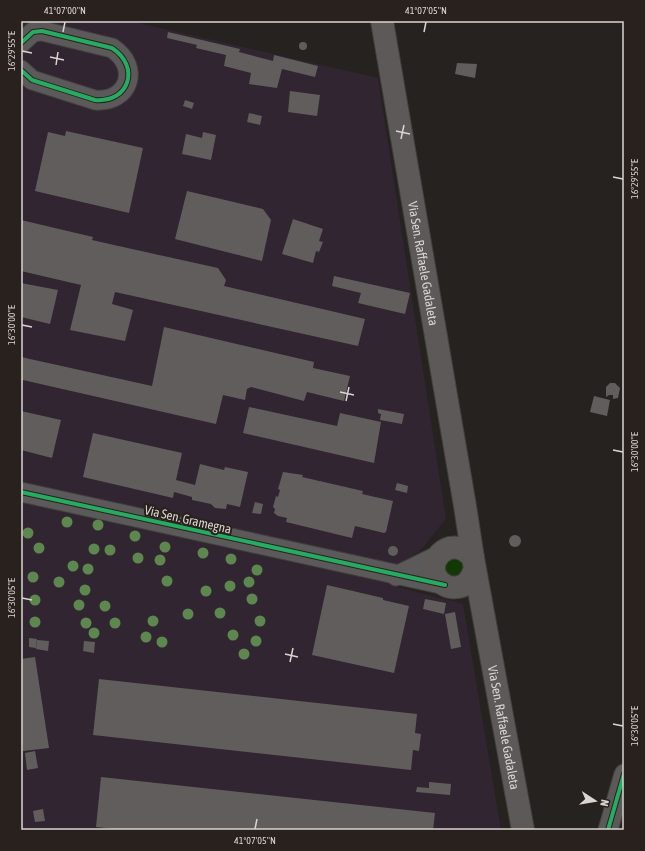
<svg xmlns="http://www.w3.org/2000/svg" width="645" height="851" font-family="'Asap Condensed',sans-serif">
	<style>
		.industrial { fill: #302530 }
		.green { fill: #123805 }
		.building { fill: #615d5d }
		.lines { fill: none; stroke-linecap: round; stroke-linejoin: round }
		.minor-casing { stroke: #423f3d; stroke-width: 21 }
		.major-casing { stroke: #423f3d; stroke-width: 24 }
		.minor { stroke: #5b5959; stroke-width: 19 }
		.major { stroke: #5d5959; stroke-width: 22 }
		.cycleway-casing { stroke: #29211d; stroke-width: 6 }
		.cycleway { stroke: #26ab63; stroke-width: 4 }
		.tree { fill: #5e8750 }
		.ticks { fill: none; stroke: #dad5d2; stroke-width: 1.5 }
		.labels { text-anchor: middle; stroke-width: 4; stroke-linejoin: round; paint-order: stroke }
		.street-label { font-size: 13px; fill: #dad5d2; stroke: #29211d }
		.neatline { fill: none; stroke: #dad5d2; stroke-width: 1.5 }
		.ticks-label { font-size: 10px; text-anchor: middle; fill: #dad5d2 }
	</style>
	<rect width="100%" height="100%" fill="#262220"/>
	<path class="industrial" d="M21,21H130L378,78L446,519L419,552L399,564L398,587L463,604L501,830H21Z"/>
	<path class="green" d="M444,555L465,561L463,574L451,579L440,562Z"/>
	<g class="building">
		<path d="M168,32L240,49L239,52L273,61L274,55L318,66L315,77L282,69L277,88L249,84L251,73L224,66L226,55L196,48L197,45L167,38Z"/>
		<circle cx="303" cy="46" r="4"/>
		<path d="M457,63L477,64L475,78L455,74Z"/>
		<path d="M290,91L320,95L317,116L288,112Z"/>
		<path d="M185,100L194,103L192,109L183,106Z"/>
		<path d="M249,113L262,116L260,125L247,122Z"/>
		<path d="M66,131L143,148L129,213L35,191L48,132L65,136Z"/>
		<path d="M203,132L216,135L211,160L182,154L186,134L202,138Z"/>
		<path d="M187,191L263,209L271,220L262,261L175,239Z"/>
		<path d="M293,219L323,229L319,241L323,242L319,252L316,251L313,263L282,254Z"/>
		<path d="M21,220L93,237L92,240L114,245L218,268L226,280L224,286L365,319L358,346L115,292L112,304L133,310L125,341L70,330L81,285L21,271Z"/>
		<path d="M334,276L410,293L405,314L358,303L361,293L332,286Z"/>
		<path d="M21,283L58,290L50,324L21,317Z"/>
		<path d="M164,327L314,362L313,368L350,376L344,401L307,392L304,401L251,387L247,389L245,400L223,395L216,424L23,380L21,386V357L152,386Z"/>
		<path d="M610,383H615L620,388L618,398L613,399V395H609L606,397V387Z"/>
		<path d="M594,396L610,400L607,416L590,412Z"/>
		<path d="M249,407L337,426L340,413L381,422L374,463L243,433Z"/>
		<path d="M378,409L404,414L402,424L380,420L381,414L378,413Z"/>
		<path d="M21,411L61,420L52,458L21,450Z"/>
		<path d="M93,433L182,453L176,480L195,485L200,464L224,470L225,467L248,472L240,507L227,504L226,509L215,508L211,504L192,500V497L174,492L173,498L83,477Z"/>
		<path d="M283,472L303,475L302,477L363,491L362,494L393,501L386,532L384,533L355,526L352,538L286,522L287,518L278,516L274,513L275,509L273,507L276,496L278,497L280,490L278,489Z"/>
		<path d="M397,483L408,486L407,493L395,490Z"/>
		<path d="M255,502L263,504L261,514L252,513Z"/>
		<circle cx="515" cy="541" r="6"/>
		<circle cx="393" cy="551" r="5"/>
		<path d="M327,585L383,598V600L409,606L394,673L312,655Z"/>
		<path d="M425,599L446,603L444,614L423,609Z"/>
		<path d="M455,612L461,647L451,649L445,614Z"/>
		<path d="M29,638L37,639L36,648L29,647Z"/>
		<path d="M37,640L49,641L48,651L36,649Z"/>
		<path d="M84,641L95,642L94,653L83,651Z"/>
		<path d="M35,657L49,748L23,751L21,735V659Z"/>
		<path d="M99,679L417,714L415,733L421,734L419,751L413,750L411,770L93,735Z"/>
		<path d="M35,751L38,768L27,770L25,753Z"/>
		<path d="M101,777L435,813L433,830H124L96,827Z"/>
		<path d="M429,782L451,784L450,795L416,792L417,787L429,788Z"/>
		<path d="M43,809L45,821L35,822L33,811Z"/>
	</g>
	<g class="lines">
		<g class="minor-casing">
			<g id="minor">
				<path d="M21,43L33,32L42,31L112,48C141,67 129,103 95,100L32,80L21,70"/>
				<path d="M21,492L445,585"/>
				<path d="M396,576L437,556"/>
				<path d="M608,830L624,774"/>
			</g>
		</g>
		<g class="major-casing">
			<g id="major">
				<path id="s1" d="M382,21L465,506L473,558"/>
				<path id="s2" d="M474,571C471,579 467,586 458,587C453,588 447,587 443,584C418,567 450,529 473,558L523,830"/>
			</g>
		</g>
		<use href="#minor" class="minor"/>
		<use href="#major" class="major"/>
		<g class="cycleway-casing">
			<g id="cycleway">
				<path d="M21,43L33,32L42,31L112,48C141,67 129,103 95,100L32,80L21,70"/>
				<path d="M21,492L445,585"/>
				<path d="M608,830L624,774"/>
			</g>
		</g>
		<use href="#cycleway" class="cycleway"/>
	</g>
	<g class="tree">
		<circle cx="67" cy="522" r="5.5"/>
		<circle cx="98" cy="525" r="5.5"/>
		<circle cx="28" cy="533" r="5.5"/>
		<circle cx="135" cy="536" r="5.5"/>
		<circle cx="165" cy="547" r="5.5"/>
		<circle cx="39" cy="548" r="5.5"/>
		<circle cx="94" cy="549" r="5.5"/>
		<circle cx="110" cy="550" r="5.5"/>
		<circle cx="203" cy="553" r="5.5"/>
		<circle cx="138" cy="558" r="5.5"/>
		<circle cx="231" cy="559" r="5.5"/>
		<circle cx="160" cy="560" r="5.5"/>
		<circle cx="73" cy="566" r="5.5"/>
		<circle cx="88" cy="569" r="5.5"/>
		<circle cx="257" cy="570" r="5.5"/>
		<circle cx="33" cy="577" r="5.5"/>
		<circle cx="167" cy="581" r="5.5"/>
		<circle cx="59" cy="582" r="5.5"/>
		<circle cx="249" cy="582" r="5.5"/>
		<circle cx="230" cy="586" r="5.5"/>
		<circle cx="85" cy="590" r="5.5"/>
		<circle cx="206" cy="591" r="5.5"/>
		<circle cx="252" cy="599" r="5.5"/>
		<circle cx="35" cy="600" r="5.5"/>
		<circle cx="79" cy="605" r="5.5"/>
		<circle cx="105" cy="606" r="5.5"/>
		<circle cx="220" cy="613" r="5.5"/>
		<circle cx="188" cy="614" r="5.5"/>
		<circle cx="153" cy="621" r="5.5"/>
		<circle cx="260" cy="621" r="5.5"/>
		<circle cx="35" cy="622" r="5.5"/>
		<circle cx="86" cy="623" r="5.5"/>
		<circle cx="115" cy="623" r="5.5"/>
		<circle cx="94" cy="633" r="5.5"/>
		<circle cx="233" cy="635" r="5.5"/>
		<circle cx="146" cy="637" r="5.5"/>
		<circle cx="256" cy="641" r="5.5"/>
		<circle cx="162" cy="642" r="5.5"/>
		<circle cx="244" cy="654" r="5.5"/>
	</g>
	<path class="ticks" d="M63,32L65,22M424,32L426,22M22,51L32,53M50,57L64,60M56,65L58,52M396,131L410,134M401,139L404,125M613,177L623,179M22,325L32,327M340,392L354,395M346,401L349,387M613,450L623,452M22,598L32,600M285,654L298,657M290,662L293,648M613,724L623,726M255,829L257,819"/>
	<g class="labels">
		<g class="street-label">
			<text dy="5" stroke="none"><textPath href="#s1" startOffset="246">Via Sen. Raffaele Gadaleta</textPath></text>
			<text transform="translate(188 519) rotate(13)" y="5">Via Sen. Gramegna</text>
			<text dy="5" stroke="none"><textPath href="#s2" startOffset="285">Via Sen. Raffaele Gadaleta</textPath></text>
		</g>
	</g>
	<rect width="645" height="851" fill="none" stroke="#29211d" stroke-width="44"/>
	<g transform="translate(595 801) rotate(102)" stroke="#29211d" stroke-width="3" paint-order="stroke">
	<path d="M0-3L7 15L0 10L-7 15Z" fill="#dad5d2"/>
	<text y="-6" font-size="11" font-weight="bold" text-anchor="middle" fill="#dad5d2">N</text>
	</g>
	<rect x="22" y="22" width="601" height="807" class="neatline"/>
	<g class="ticks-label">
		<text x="65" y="14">41°07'00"N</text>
		<text x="426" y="14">41°07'05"N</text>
		<text transform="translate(11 51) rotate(-90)" y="4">16°29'55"E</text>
		<text transform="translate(634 179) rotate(-90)" y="4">16°29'55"E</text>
		<text transform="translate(11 325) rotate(-90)" y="4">16°30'00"E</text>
		<text transform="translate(634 452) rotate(-90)" y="4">16°30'00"E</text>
		<text transform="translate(11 598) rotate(-90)" y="4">16°30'05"E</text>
		<text transform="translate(634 726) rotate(-90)" y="4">16°30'05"E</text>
		<text x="255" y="844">41°07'05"N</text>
	</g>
</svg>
